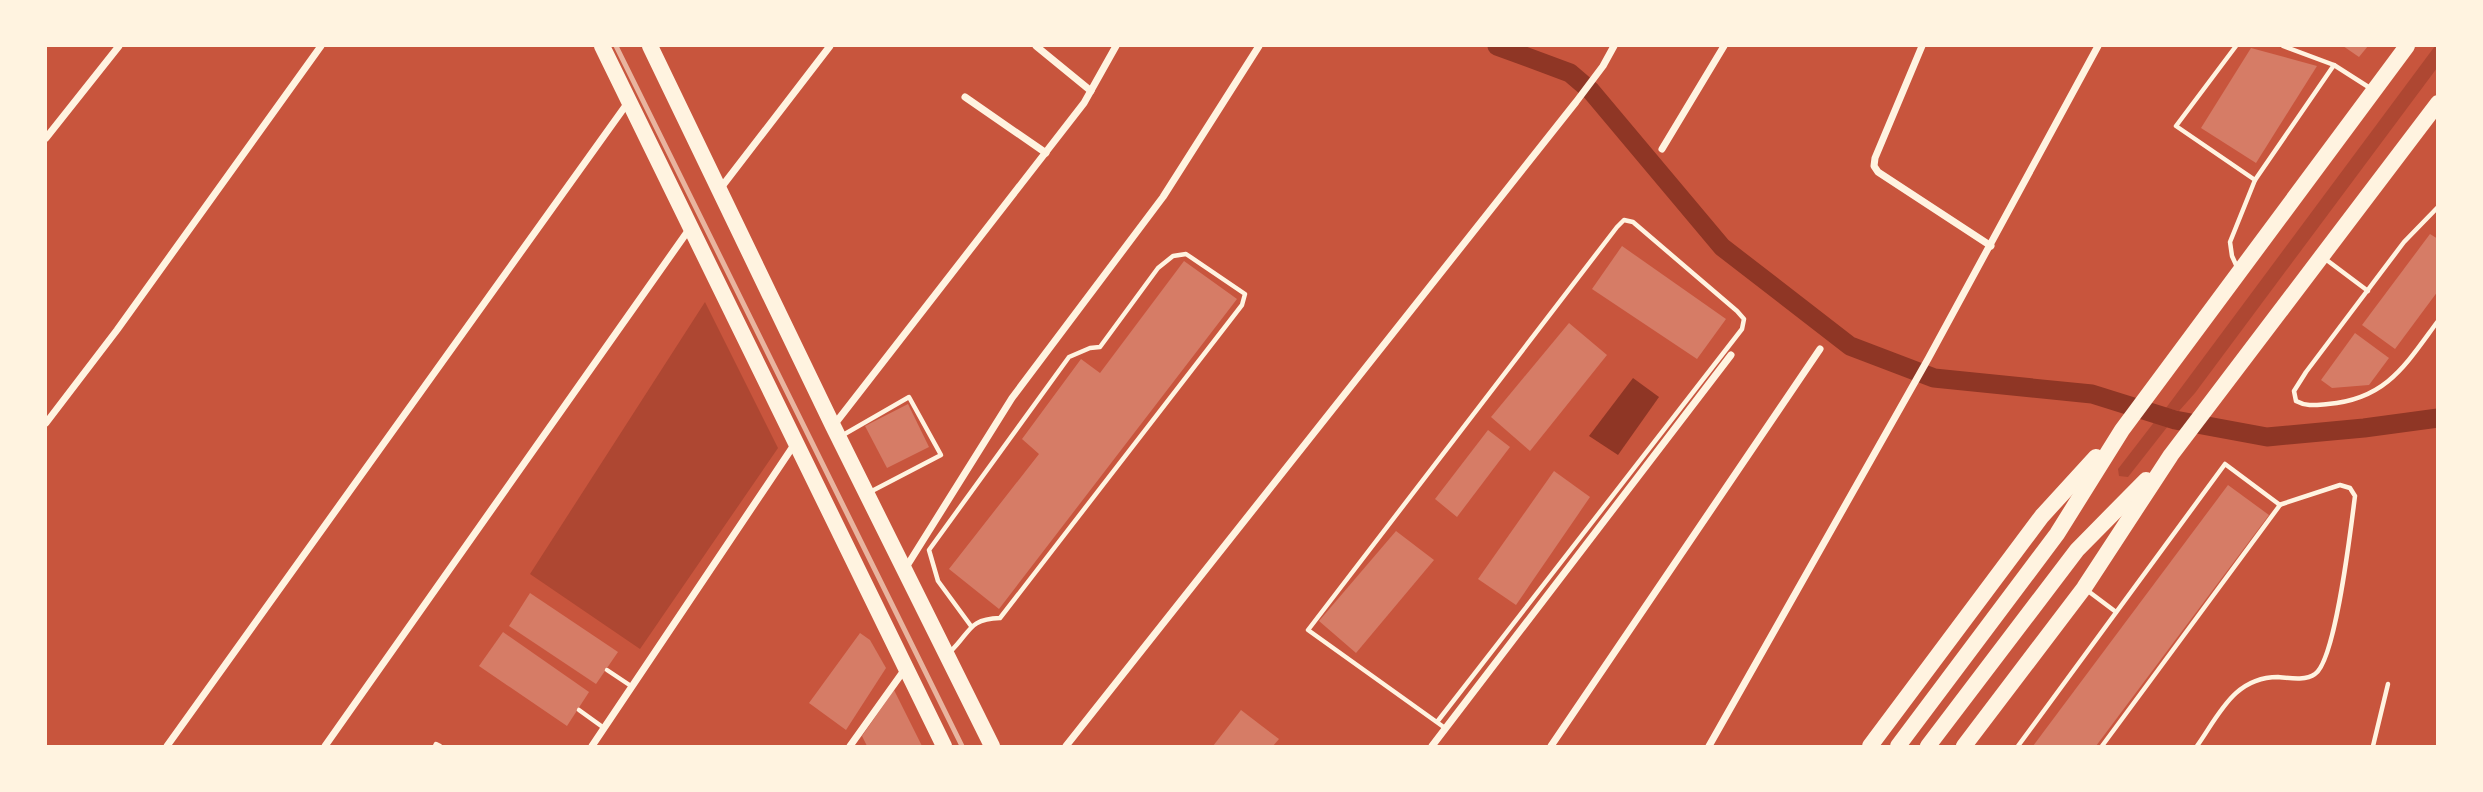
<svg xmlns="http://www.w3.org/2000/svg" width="2483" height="792" font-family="Poppins,sans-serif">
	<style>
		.green { fill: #ae4732 }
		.water { fill: #8f3625 }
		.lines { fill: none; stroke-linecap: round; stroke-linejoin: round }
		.canal { stroke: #8f3625; stroke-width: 19 }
		.building { fill: #d67c66 }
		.service { stroke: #fff3e0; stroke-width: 4.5 }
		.minor { stroke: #fff3e0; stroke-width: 7 }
		.primary { stroke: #fff3e0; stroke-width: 16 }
		.rail { stroke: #e9b49f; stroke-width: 5 }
	</style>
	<rect width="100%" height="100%" fill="#c8553d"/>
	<g class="green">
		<path d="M2435,46H2437V68L2195,393L2179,411L2166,408Z"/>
		<path d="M705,302L778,448L640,649L530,574Z"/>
		<path d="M2155,421L2168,426L2128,477L2119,476L2118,469Z"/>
	</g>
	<path class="water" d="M1633,378L1659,397L1618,455L1589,436Z"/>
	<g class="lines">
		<path class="canal" d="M1497,46L1570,73L1591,91L1722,247L1850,346L1934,378L2092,394L2175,420L2267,437L2364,428L2438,418"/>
	</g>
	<g class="building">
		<path d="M2343,46H2368L2359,57Z"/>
		<path d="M2251,48L2317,66L2256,163L2201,128Z"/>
		<path d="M2430,234L2438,239V291L2395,349L2362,325Z"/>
		<path d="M1622,246L1726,319L1697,359L1592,289Z"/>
		<path d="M1184,261L1237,299L999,609L949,569L1039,454L1022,439L1081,359L1100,373Z"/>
		<path d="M1569,323L1607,355L1530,451L1491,417Z"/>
		<path d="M2355,333L2389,358L2369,385L2332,388L2321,380Z"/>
		<path d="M908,404L929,447L887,468L865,426Z"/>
		<path d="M1488,430L1510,447L1457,517L1435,499Z"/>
		<path d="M1554,471L1590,497L1516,605L1478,579Z"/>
		<path d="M2228,485L2269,515L2096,746H2033Z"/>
		<path d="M1396,531L1434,560L1356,653L1319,621Z"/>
		<path d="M530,593L618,652L596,684L509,626Z"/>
		<path d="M503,632L589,692L567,726L479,666Z"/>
		<path d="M860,633L870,640L886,668L846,730L809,703Z"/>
		<path d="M894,690L922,746H867L862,736Z"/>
		<path d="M1241,710L1279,739L1273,746H1213Z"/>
	</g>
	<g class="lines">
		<g class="service">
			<path d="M2236,46L2176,126L2255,180L2230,242L2232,256L2237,267"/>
			<path d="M2283,46L2334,65"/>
			<path d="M2255,180L2334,65L2370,88"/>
			<path d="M2438,207L2404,242L2306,372L2294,391L2296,401C2307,407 2316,405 2328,404C2387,399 2406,364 2438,321"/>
			<path d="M2324,258L2368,291"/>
			<path d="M843,435L909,397L941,455L870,492"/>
			<path d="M2088,591L2116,612"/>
			<path d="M950,652C971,632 968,619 1000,618L1242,305L1245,294L1186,254L1173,256L1158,268L1100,347L1090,348L1069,357L929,550L938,581L971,626"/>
			<path d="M607,670L631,686"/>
			<path d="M579,710L604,728"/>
			<path d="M1437,722L1742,329L1744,319L1737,311L1633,222L1624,220L1617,227L1308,630L1445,728"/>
			<path d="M435,746L436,744L440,746"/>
			<path d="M2018,746L2225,464L2280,505L2102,746"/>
			<path d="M2197,746C2219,715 2234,677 2278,677C2289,678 2306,681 2315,674C2336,660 2351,526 2355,496L2350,488L2340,485L2279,505"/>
			<path d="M2373,746L2388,684"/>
		</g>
		<g class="minor">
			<path d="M1036,46L1091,91"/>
			<path d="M1922,46L1875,158L1874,166L1878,172L1991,246"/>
			<path d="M965,97L1046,153"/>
			<path d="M46,138L119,46"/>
			<path d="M1662,149L1724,46"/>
			<path d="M720,189L830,46"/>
			<path d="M46,423L117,330L321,46"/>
			<path d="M834,425L1084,103L1116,46"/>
			<path d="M905,569L1012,398L1163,197L1259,46"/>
			<path d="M167,746L629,101"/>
			<path d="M325,746L690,228"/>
			<path d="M592,746L796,442"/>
			<path d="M850,746L905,669"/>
			<path d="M1066,746L1576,102L1603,66L1614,46"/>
			<path d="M1432,746L1731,355"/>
			<path d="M1551,746L1820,349"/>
			<path d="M1709,746L1928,359L2098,46"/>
		</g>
		<g class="primary">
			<path d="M602,46L944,746"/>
			<path d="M650,46L833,426L992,746"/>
			<path d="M1870,746L2042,516L2096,457"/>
			<path d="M1898,746L2057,534L2122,430L2407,46"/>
			<path d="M1928,746L2077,550L2146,480"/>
			<path d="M1964,746L2084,588L2171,455L2438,103"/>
		</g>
		<path class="rail" d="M616,46L962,746"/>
	</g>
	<rect width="2483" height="792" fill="none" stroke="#fff3e0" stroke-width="94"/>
</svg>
